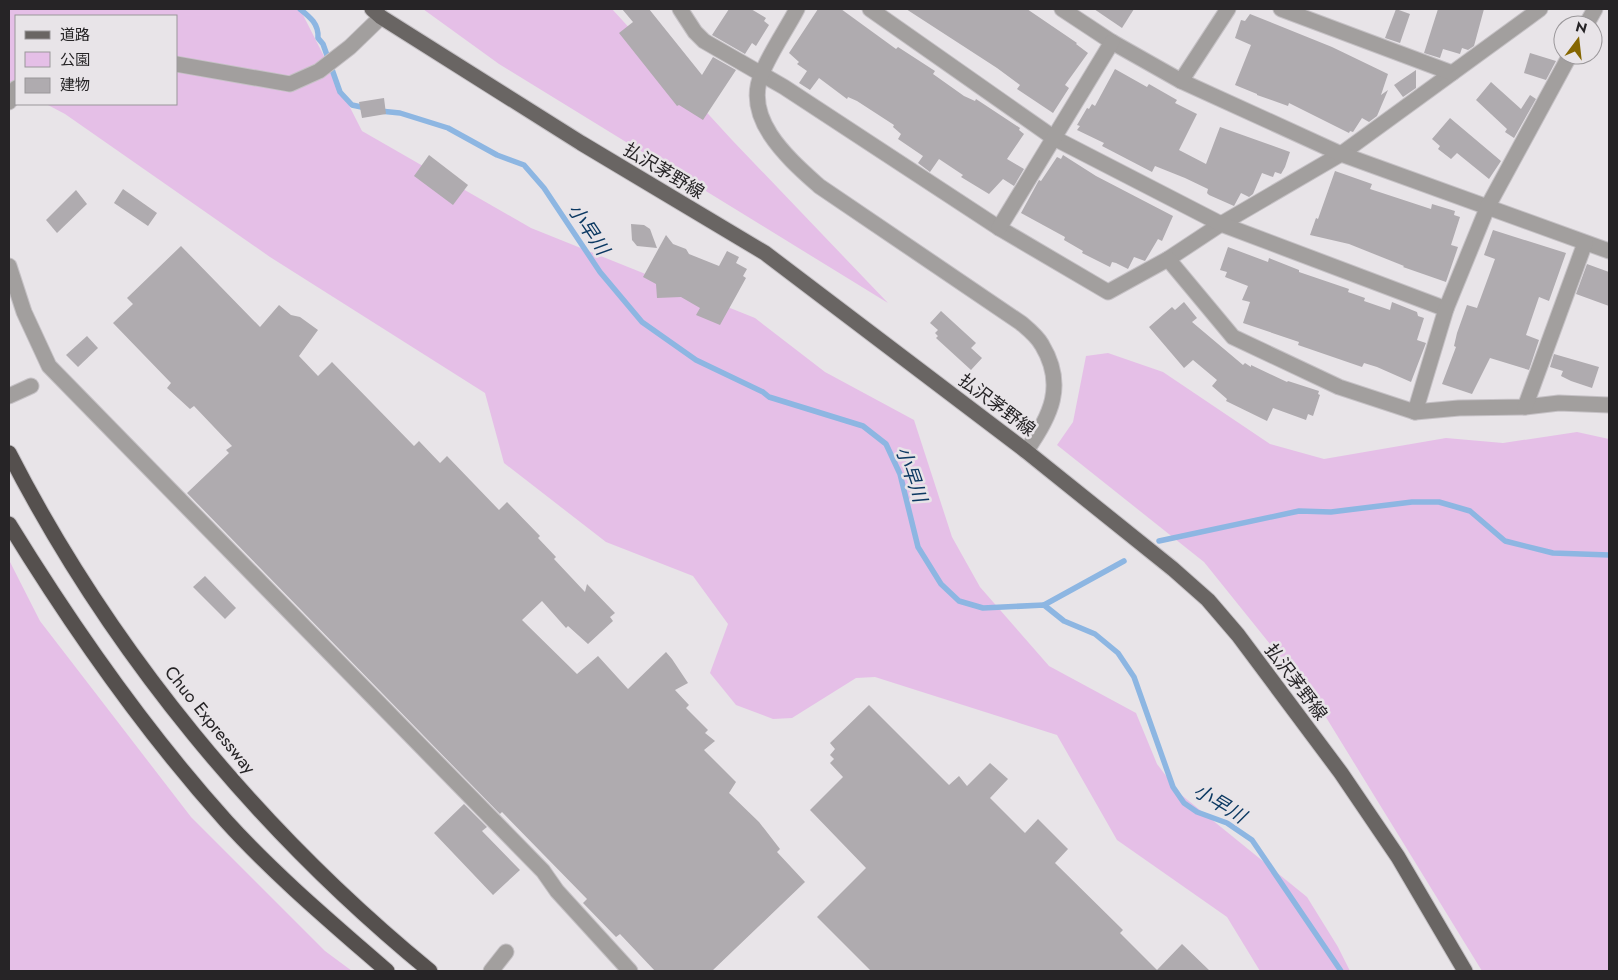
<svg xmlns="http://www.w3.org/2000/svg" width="1618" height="980" font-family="Jost,'Noto Sans JP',sans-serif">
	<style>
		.green { fill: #e5bfe7 }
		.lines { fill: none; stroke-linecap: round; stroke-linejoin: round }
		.stream { stroke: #8db6e2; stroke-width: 5.5 }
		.building { fill: #afabaf }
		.minor-casing { stroke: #c5c1c5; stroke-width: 17 }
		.major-casing { stroke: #c5c1c5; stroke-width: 17 }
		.highway-casing { stroke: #c5c1c5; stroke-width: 17 }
		.minor { stroke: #a29f9e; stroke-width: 15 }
		.major { stroke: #696563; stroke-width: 15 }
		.highway { stroke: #55504e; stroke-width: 15 }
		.labels { text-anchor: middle; stroke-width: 5; stroke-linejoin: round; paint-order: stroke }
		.street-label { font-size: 18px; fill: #262426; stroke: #e8e4e8 }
		.water-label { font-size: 19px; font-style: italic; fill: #0c3962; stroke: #e8e4e8 }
	</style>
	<rect width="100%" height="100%" fill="#e8e4e8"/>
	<g class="green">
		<path d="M9,9H300L362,131L531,228L755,318L825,372L914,420L952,537L980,587L1049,666L1136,713L1157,764L1179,793L1307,897L1338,947L1350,971H1260L1227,917L1117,840L1057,735L875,677L856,678L792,718L773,719L736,705L710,673L728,624L693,576L606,542L504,463L485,393L270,257L65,114L46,104H176V16H16V88L9,84Z"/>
		<path d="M423,9H612L732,140L888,303L499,64Z"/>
		<path d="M1108,353L1163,372L1270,444L1324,459L1446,438L1503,443L1577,432L1609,439V971H1482L1316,701L1204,562L1057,445L1073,422L1086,356Z"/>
		<path d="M9,560L40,621L191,817L325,951L352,971H9Z"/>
	</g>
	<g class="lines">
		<g class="stream">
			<path d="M300,9C310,17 319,24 318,38L323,44L340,92L352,105L366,108"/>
			<path d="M380,111L400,113L448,128L497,155L524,165L544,188L600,272L642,322L696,360L763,392L769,397L863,426L886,444L900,474L918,547L941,584L959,601L983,608L1044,605L1064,621L1095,634L1118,653L1134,677L1173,787L1184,803L1197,812L1227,823L1252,840L1341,971"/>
			<path d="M1159,541L1299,511L1331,512L1412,502H1439L1470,511L1505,541L1553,553L1609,555"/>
			<path d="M1044,605L1124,561"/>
		</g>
	</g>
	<g class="building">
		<path d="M622,9H649L702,75L713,57L736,70L703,120L679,105L677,106L619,33L633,22Z"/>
		<path d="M729,9H751L766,18L764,21L769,25L756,46L752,43L745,54L712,35Z"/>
		<path d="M818,9H841L896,49L898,47L935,71L933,74L964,96L975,101L976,99L1020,128L1019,130L1024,134L1007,159L1024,169L1014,186L1003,179L989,194L961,177L963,175L939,159L930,172L918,163L923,156L898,139L901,134L893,127L894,125L857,101L848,97L847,99L819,78L810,90L799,83L807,71L797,64L799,62L789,53Z"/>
		<path d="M906,9H1027L1077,43L1076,44L1088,53L1065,85L1069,88L1053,113L1017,89L1020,85L997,68Z"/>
		<path d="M1094,9H1134L1122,28Z"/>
		<path d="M1396,9L1410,14L1400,43L1385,38Z"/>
		<path d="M1438,9H1484L1474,46L1468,50L1462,48L1460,54L1443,49L1440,58L1424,53Z"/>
		<path d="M1250,14L1332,47L1388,74L1381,95L1388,90L1377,116L1369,122L1362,118L1353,132L1350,131L1349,133L1289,103L1288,106L1257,95V94L1235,85L1251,45L1235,38L1241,20L1245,21Z"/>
		<path d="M1530,53L1556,61L1546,80L1524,73Z"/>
		<path d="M1115,69L1147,87L1149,84L1177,100L1175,103L1197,114L1179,150L1206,164L1220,127L1290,152L1285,167L1281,174L1275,172L1273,177L1262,173L1253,194L1249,197L1241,193L1234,206L1209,195L1207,193L1208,189L1185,178L1155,166L1152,172L1102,146L1104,143L1077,130L1080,126L1077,125L1087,108L1089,109L1092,104L1095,106Z"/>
		<path d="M1416,70V88L1403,97L1394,85Z"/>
		<path d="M1491,82L1521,109L1530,95L1536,99L1514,138L1505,132L1507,129L1476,100Z"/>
		<path d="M384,98L386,114L362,118L359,102Z"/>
		<path d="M1450,118L1501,161L1489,179L1457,153L1451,159L1438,149L1440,146L1432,139Z"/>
		<path d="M429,155L468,185L453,205L414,176Z"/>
		<path d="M1063,155L1096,176L1173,216L1162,241L1158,239L1145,261L1134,257L1128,269L1116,263L1112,262L1110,267L1082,253L1083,251L1064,240L1065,237L1021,213L1039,180L1041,181L1057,157L1061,159Z"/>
		<path d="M1335,171L1372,184L1370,189L1431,209L1432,204L1455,211L1454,215L1460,217L1451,245L1458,247L1446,282L1403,267L1404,266L1349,244L1310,235L1316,218L1318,219Z"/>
		<path d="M123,189L157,213L148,226L114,203Z"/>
		<path d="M76,190L87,204L57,233L46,220Z"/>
		<path d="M631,224L644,225L650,229L657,248L637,246L632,240Z"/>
		<path d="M1493,230L1566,253L1549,301L1539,297L1526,335L1539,340L1529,370L1490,358L1472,394L1442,384L1456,347L1454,346L1457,333L1467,305L1477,308L1495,259L1484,255Z"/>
		<path d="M666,235L673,244L686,249L689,254L719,266L727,251L739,257L736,263L747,269L743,276L746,278L720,325L696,315L700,308L681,297L657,298L656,284L643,277Z"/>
		<path d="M181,246L260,327L279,305L291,315L300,317L318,330L299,356L318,376L332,362L414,446L419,441L440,463L447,456L499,510L507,502L540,536L538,538L556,557L554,559L585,592L587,584L615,613L610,617L613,621L588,644L568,626L566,628L542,601L522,620L577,674L598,656L628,689L666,652L672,659L688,683L675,690L689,705L686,708L708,730L705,733L715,741L704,750L736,782L729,793L759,822L780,849L777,852L805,882L712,971H655L620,934L616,937L583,903L587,899L502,812L500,814L187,493L229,453L226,450L232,446L194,406L190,409L167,388L171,383L113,323L133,304L127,298Z"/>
		<path d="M1228,247L1268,262L1269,258L1299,270V272L1349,289L1348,292L1365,298L1364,301L1390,310L1392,302L1417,312L1418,316L1424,318L1417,340L1426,343L1411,382L1377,367L1364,363L1362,367L1298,345L1299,342L1243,323L1250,302L1242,300L1248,286L1225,277L1227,272L1220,270Z"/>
		<path d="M1587,264L1609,272V306L1576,294Z"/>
		<path d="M1184,302L1197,318L1192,322L1243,365L1245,363L1251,367V365L1287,382L1288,381L1319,391L1318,394L1320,395L1313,416L1308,414L1306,420L1273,408L1267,421L1226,401L1227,399L1212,386L1217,380L1193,360L1184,368L1149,327L1172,307L1175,310Z"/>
		<path d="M941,311L976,343L971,348L982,358L971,370L936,338L938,336L935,333L938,330L930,323Z"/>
		<path d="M87,336L98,348L78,367L66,355Z"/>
		<path d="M1554,354L1599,367L1592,388L1571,381L1561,376L1563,371L1550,367Z"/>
		<path d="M205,576L236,608L225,619L193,587Z"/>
		<path d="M869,705L949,785L959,776L967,786L990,763L1008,779L990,798L1025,833L1038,819L1068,849L1055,863L1123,930L1120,933L1157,970L1182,944L1210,971H871L817,917L866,868L810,810L843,777L830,763L834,759L830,755L835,749L830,743Z"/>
		<path d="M464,804L487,827L482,831L520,870L493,895L434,833Z"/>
	</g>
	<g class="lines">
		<g class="minor-casing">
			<g id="minor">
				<path d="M680,9L695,32L704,41L784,87L999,228L1108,292L1168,259L1221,224L1341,154L1540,9"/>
				<path d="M797,9C786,30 771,51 762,73C742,119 789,159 819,186L1021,323C1028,329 1037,336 1042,345C1066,385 1051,416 1026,451"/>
				<path d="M870,9L1054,138L1221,224L1446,309"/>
				<path d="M1062,9L1112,42L1181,81L1341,154L1609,251"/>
				<path d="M1281,9L1452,73"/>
				<path d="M1586,25L1595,9"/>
				<path d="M176,64L290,84L319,71L350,47L381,17"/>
				<path d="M1181,81L1228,9"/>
				<path d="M9,102L16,88"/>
				<path d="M999,228L1112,42"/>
				<path d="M1168,259L1233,337L1339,387L1415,412L1459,408L1525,407L1559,403L1609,405"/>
				<path d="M9,266L24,312L49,366L543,871L557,891L630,971"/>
				<path d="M9,396L31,386"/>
				<path d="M1525,407L1585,243"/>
				<path d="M1415,412L1446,309L1488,206L1570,55"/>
				<path d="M491,971L506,952"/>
			</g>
		</g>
		<g class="major-casing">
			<path id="major" d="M372,9L381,17L581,143L765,253L1026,451L1173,569L1208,600L1238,635L1341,773L1398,857L1465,971"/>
		</g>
		<g class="highway-casing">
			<g id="highway">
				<path d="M9,453C111,652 258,830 430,971"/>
				<path d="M9,524C73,628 144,730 226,821C275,875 332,923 387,971"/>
			</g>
		</g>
		<use href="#minor" class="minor"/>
		<use href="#major" class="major"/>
		<use href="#highway" class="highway"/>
	</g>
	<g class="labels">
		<g class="street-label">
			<text transform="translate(664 171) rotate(31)" y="6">払沢茅野線</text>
			<text transform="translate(997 405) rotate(37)" y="6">払沢茅野線</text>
			<text transform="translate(1296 682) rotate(53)" y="6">払沢茅野線</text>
			<text transform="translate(210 720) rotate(51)" y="6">Chuo Expressway</text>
		</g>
		<g class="water-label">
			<text transform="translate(589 229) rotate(56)" y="7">小早川</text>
			<text transform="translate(912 474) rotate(71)" y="7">小早川</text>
			<text transform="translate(1220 803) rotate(31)" y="7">小早川</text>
		</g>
	</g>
	<rect width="1618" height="980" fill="none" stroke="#262426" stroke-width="20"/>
	<rect x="15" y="15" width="162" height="90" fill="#e8e4e8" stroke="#9a979a"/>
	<rect x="25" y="31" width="25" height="8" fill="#696563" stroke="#9a979a"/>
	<text x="60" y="40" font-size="15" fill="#262426">道路</text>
	<rect x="25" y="52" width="25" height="15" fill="#e5bfe7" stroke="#9a979a"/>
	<text x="60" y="65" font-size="15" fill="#262426">公園</text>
	<rect x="25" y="78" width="25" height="15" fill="#afabaf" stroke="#9a979a"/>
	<text x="60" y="90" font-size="15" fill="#262426">建物</text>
	<g transform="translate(1578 40) rotate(15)"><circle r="24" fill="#e8e4e8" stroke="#9a979a"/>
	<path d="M0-4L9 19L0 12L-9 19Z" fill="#856600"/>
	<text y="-8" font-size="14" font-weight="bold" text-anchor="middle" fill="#262426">N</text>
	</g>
</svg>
